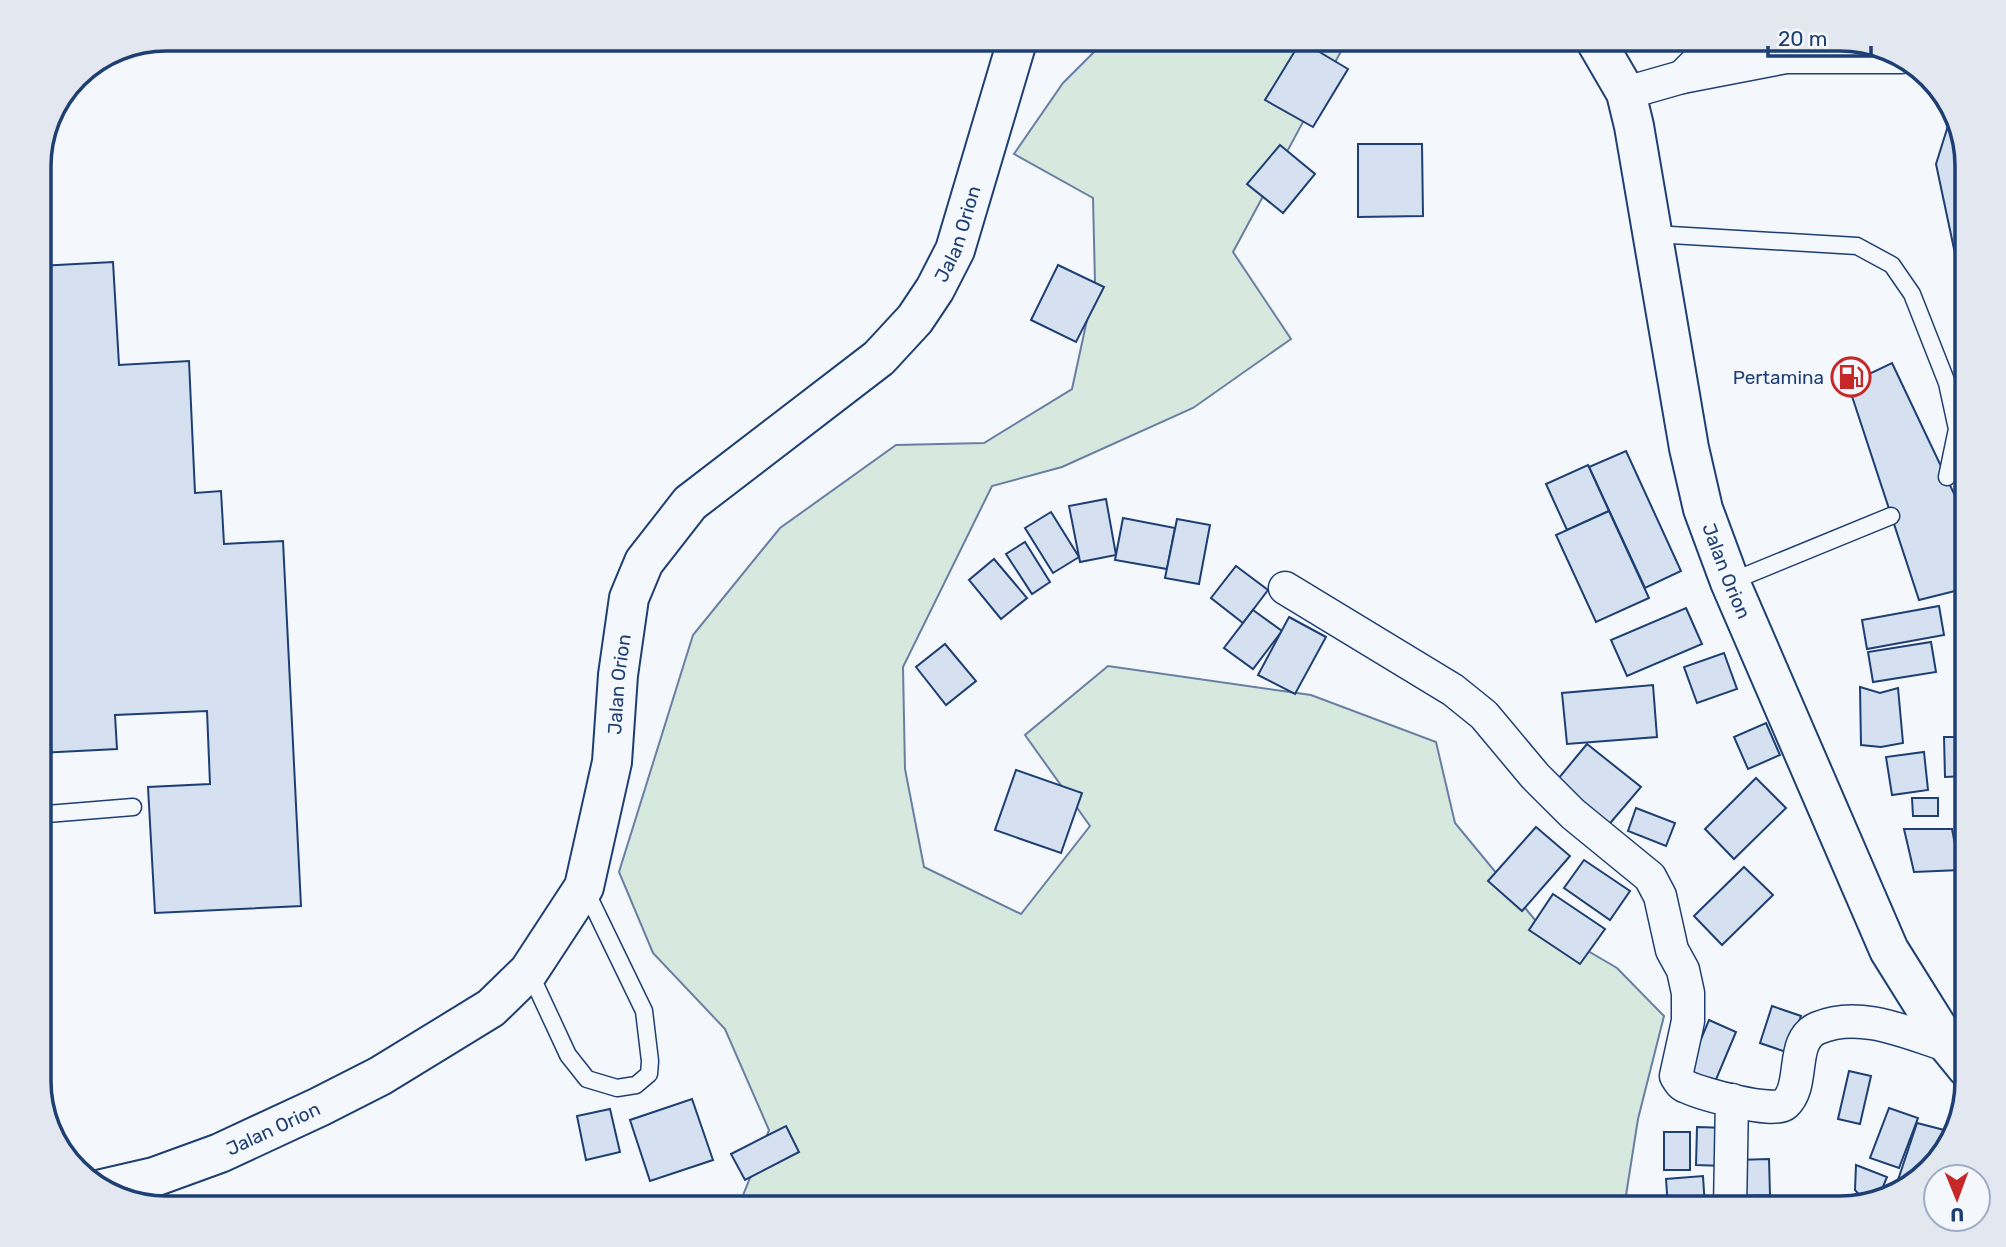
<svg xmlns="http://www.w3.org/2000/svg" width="2006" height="1247" font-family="Rubik,sans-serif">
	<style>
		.green { fill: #d7e8df; stroke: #687fa3; stroke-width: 2 }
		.building { fill: #d5e0f0; stroke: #1d3f73; stroke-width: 2 }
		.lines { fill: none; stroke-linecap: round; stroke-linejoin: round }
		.service-casing { stroke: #1d3f73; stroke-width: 19 }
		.minor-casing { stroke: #1d3f73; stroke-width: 35 }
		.trunk-casing { stroke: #1d3f73; stroke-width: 42 }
		.service { stroke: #f4f7fb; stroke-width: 16 }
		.minor { stroke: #f4f7fb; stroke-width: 32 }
		.trunk { stroke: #f4f7fb; stroke-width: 38 }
		.labels { text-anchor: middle; stroke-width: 5; stroke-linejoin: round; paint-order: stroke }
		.street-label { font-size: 19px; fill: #1d3f73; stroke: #f4f7fb }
		.poi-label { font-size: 19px; fill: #1d3f73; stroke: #f4f7fb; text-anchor: end }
		.rim { fill: none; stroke: #1d3f73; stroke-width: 3.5 }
	</style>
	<rect width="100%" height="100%" fill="#f4f7fb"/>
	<path class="green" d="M1107,39H1346V42L1233,252L1291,339L1193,408L1062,467L992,486L903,667L905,769L924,867L1021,914L1090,826L1025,735L1108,666L1311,695L1436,742L1455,823L1535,920L1617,968L1664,1016L1638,1119L1624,1208H738L769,1130L725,1029L653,953L619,872L693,635L780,528L896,445L984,443L1072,389L1095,283L1093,198L1014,154L1063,83Z"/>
	<g class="building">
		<path d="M1301,41L1348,69L1313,127L1265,100Z"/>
		<path d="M1953,110L1967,165V297L1957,263L1936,164Z"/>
		<path d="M1358,144H1422L1423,216L1358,217Z"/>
		<path d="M1280,145L1315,174L1283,213L1247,184Z"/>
		<path d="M113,262L119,365L189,361L195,493L221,491L224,544L283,541L301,906L155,913L148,787L210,784L207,711L115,715L117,749L39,753V266Z"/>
		<path d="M1058,265L1104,287L1076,342L1031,320Z"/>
		<path d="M1892,363L1967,521V588L1919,600L1848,384Z"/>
		<path d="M1626,451L1681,571L1645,588L1589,467Z"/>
		<path d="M1588,465L1609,511L1567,530L1546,484Z"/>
		<path d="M1106,499L1116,555L1080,562L1069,506Z"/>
		<path d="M1609,511L1649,598L1596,622L1556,535Z"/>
		<path d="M1051,512L1079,557L1053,573L1025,528Z"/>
		<path d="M1123,518L1175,528L1167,569L1115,560Z"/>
		<path d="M1177,519L1210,525L1199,584L1165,578Z"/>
		<path d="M1025,542L1050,582L1032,594L1006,554Z"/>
		<path d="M994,559L1027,598L1001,619L969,580Z"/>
		<path d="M1236,566L1268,590L1243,623L1211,598Z"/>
		<path d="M1939,606L1944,635L1867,649L1862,620Z"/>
		<path d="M1686,608L1702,644L1627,676L1611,640Z"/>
		<path d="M1253,610L1282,631L1253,669L1224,648Z"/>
		<path d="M1289,617L1326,637L1295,694L1258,675Z"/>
		<path d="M1931,642L1936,672L1873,682L1868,652Z"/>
		<path d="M945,644L976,681L946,705L916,667Z"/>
		<path d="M1724,653L1737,689L1697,703L1684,667Z"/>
		<path d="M1653,685L1657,737L1567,744L1562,693Z"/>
		<path d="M1860,687L1880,693L1898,688L1903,743L1881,747L1861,745Z"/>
		<path d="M1766,723L1780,755L1748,769L1734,737Z"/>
		<path d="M1944,737H1967V776L1945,777Z"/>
		<path d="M1587,744L1641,787L1606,828L1553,785Z"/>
		<path d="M1924,752L1928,790L1892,795L1886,757Z"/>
		<path d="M1016,770L1082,793L1061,853L995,830Z"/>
		<path d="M1756,778L1786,808L1734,859L1705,829Z"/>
		<path d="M1912,798H1938V816H1913Z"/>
		<path d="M1636,808L1675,823L1666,846L1628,831Z"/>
		<path d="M1536,827L1570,856L1522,911L1488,881Z"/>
		<path d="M1904,829H1952L1960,870L1914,872Z"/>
		<path d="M1584,860L1630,891L1610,920L1564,888Z"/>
		<path d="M1744,867L1773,895L1722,945L1694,916Z"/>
		<path d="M1553,894L1605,929L1580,964L1529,930Z"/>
		<path d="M1772,1006L1801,1016L1789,1053L1760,1043Z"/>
		<path d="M1709,1020L1736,1032L1715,1082L1688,1070Z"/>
		<path d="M1849,1071L1871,1076L1860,1124L1838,1119Z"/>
		<path d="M692,1099L713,1160L650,1181L630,1120Z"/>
		<path d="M1889,1108L1918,1118L1899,1168L1870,1158Z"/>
		<path d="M610,1109L620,1152L586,1160L577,1116Z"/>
		<path d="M1917,1123L1952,1132L1946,1152L1926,1171H1922L1920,1176L1908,1188L1897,1183Z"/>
		<path d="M786,1126L799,1152L745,1180L731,1154Z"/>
		<path d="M1697,1127L1727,1128L1725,1166L1696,1165Z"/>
		<rect x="1664" y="1132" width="26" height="38"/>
		<path d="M1769,1159L1770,1195L1736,1196V1160Z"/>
		<path d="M1856,1165L1887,1177L1878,1199L1870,1201L1861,1197L1855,1190Z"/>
		<path d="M1703,1176L1705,1208H1668L1666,1179Z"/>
		<path d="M1774,1197L1817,1208H1771Z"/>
	</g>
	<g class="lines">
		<g class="service-casing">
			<g id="service">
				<path d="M1654,234L1857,246L1892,265L1912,294L1947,383L1957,429L1947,477"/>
				<path d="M1730,582L1891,516"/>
				<path d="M39,812L47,814L133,807"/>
				<path d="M529,971L568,1055L587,1079L617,1088L636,1085L649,1074L650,1061L644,1011L585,889"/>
			</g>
		</g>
		<g class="minor-casing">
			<g id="minor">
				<path d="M1682,77L1721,38"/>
				<path d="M1626,93L1682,77L1786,57H1901"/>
				<path d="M1285,588L1453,690L1484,715L1535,776L1573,814L1650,877L1660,896L1672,950L1683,970L1688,993V1021L1676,1076C1679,1081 1681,1085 1687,1087C1702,1094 1774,1114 1785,1104C1806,1085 1789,1040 1818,1028C1860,1010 1908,1033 1949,1046"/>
				<path d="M1730,1208L1732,1100"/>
			</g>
		</g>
		<g class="trunk-casing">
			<g id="trunk">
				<path id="s1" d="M1594,38L1626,93L1634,126L1689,448L1703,509L1730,582L1889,950L1949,1046L1967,1068"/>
				<path id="s2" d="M102,1189L154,1177L220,1153L319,1107L380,1076L491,1008L529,971L584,887L612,762L618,675L629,598L644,562L690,503L879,358L915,319L935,289L955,250L1018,38"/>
			</g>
		</g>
		<use href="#service" class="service"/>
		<use href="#minor" class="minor"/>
		<use href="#trunk" class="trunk"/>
	</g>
	<defs>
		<g id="fuel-ring" transform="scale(2.0125)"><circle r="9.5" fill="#f4f7fb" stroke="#c62828" stroke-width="1.5"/><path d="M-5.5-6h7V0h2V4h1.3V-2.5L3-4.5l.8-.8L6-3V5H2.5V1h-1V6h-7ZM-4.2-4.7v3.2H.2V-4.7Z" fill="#c62828"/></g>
	</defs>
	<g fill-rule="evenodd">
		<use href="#fuel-ring" x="1851" y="377"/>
	</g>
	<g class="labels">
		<g class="street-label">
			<text dy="7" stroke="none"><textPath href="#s2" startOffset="1379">Jalan Orion</textPath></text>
			<text dy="7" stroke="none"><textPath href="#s1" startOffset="553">Jalan Orion</textPath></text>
			<text dy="7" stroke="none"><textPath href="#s2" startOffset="791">Jalan Orion</textPath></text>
			<text dy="7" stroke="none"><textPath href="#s2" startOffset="182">Jalan Orion</textPath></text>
		</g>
		<g class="poi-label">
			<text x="1824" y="384">Pertamina</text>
		</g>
	</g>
	<path d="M0 0H2006V1247H0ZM166 51H1840A115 115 0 0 1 1955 166V1081A115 115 0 0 1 1840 1196H166A115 115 0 0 1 51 1081V166A115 115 0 0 1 166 51Z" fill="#e3e8f0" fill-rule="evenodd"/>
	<path class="rim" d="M166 51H1840A115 115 0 0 1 1955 166V1081A115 115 0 0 1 1840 1196H166A115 115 0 0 1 51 1081V166A115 115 0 0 1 166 51Z"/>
	<g transform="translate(1957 1198) rotate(179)"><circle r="33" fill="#f4f7fb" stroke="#9eadc5" stroke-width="2"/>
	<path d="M0-5L12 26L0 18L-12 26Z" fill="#c62828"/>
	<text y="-10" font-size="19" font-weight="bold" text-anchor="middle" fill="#1d3f73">U</text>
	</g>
	<path d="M1768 46v10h103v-10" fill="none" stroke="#1d3f73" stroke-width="3.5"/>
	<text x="1778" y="46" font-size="21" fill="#1d3f73" stroke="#f4f7fb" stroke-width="5" paint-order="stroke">20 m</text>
</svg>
